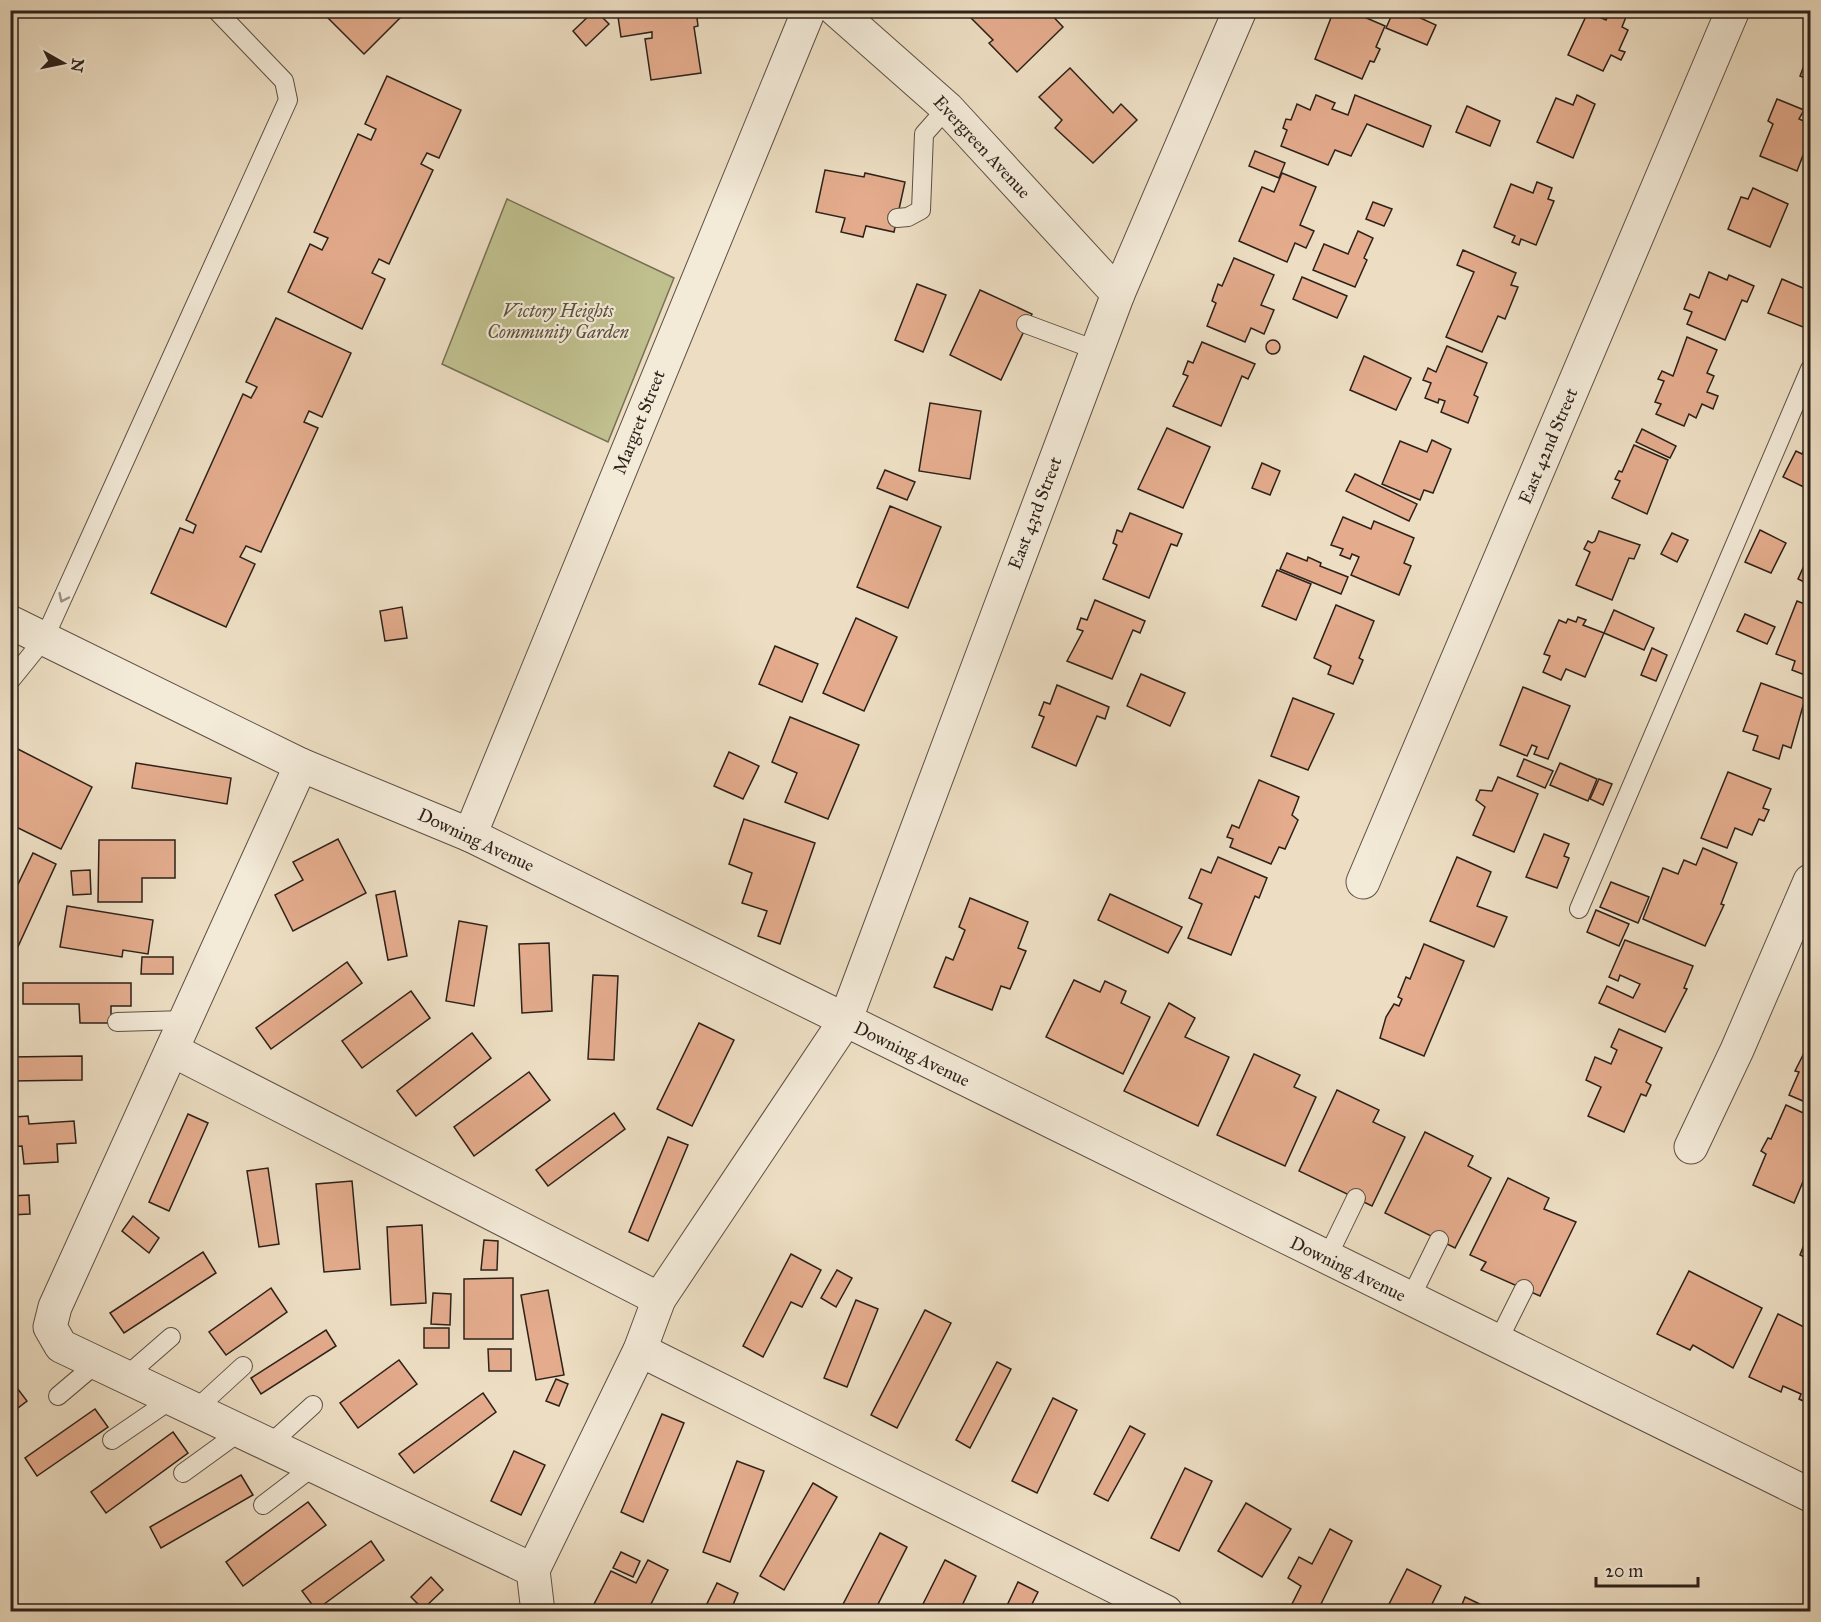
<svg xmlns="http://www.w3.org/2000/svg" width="1821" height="1622" font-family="'IM FELL Great Primer',serif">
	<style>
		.green { fill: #c0bf8e; stroke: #767054; stroke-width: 1.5 }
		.building { fill: #e4ac8d; stroke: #2d211a; stroke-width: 1.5 }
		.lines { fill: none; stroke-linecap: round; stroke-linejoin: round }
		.lane-casing { stroke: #5d5044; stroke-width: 20 }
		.street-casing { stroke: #5d5044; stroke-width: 35 }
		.lane { stroke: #f3ead8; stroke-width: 18 }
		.street { stroke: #f3ead8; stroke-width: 33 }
		.oneway { stroke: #9a9082 }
		.labels { text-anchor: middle; stroke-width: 4.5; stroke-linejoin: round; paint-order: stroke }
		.street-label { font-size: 18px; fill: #2d211a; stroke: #f3ead8 }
		.park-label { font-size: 18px; font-style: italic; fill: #59503d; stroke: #f3ead8 }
	</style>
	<rect width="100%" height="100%" fill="#eddec3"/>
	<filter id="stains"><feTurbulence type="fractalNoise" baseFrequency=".00333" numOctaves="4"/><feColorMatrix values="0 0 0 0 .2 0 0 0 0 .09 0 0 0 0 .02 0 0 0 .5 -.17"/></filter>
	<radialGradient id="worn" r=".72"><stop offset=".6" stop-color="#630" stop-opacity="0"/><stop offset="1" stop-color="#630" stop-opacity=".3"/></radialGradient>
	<path class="green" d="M507,199L674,278L608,442L442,364Z"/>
	<g class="building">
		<path d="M332,10H408L364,54L326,16Z"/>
		<path d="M595,10L609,24L586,46L573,31Z"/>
		<path d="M617,10H696L698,26L694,27L701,73L651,80L645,39L652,38V32L621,37Z"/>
		<path d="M1047,10L1063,27L1017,72L989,43L993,40L964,11Z"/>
		<path d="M1334,10H1348L1385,26L1376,47L1380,49L1374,62L1370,61L1362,79L1315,59Z"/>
		<path d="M1394,10H1403L1436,25L1427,45L1386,28Z"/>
		<path d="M1610,10L1626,17L1622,27L1628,30L1619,50L1625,52L1621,60L1611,55L1603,71L1568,55L1588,12L1606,20Z"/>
		<path d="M1810,50V80L1800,76Z"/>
		<path d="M1070,68L1113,113L1121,104L1137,120L1093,163L1055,128L1062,120L1039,97Z"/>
		<path d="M387,76L461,110L439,158L427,153L421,164L433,170L389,264L379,259L372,273L385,279L362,329L288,292L310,244L322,250L328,238L314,232L358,134L371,140L376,129L365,124Z"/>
		<path d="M1316,95L1335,103L1332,109L1348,115L1355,95L1431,126L1423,147L1367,124L1351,156L1335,150L1328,165L1281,146L1287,130L1283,128L1286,119L1291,120L1297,104L1310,110Z"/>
		<path d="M1577,95L1595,104L1573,158L1537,142L1556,98L1573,105Z"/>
		<path d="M1777,99L1804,110L1799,119L1810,124V137L1797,171L1760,156L1773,124L1768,121Z"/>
		<path d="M1467,106L1500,121L1490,146L1456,132Z"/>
		<path d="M1255,151L1285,163L1279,178L1249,166Z"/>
		<path d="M825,170L864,177L865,173L905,182L894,232L866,226L863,237L841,232L845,218L816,212Z"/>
		<path d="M1282,173L1316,187L1300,225L1314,231L1306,248L1295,243L1287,262L1239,241L1262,187L1274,192Z"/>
		<path d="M1537,182L1552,188L1548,199L1554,201L1536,245L1521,239L1519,245L1512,242L1515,236L1494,227L1511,184L1533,193Z"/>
		<path d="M1753,188L1788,204L1770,247L1728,229L1741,197L1748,199Z"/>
		<path d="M1373,202L1392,209L1384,226L1366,219Z"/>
		<path d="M1358,231L1373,238L1364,258L1367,260L1355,287L1313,270L1324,244L1348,254Z"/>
		<path d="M1463,250L1516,273L1511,285L1518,287L1505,319L1498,316L1482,352L1446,337L1474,272L1457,265Z"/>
		<path d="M1234,258L1274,275L1261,305L1274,310L1264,334L1251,328L1245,342L1207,326L1216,303L1212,301L1218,284L1222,286Z"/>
		<path d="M1709,272L1727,280L1729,275L1754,286L1747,302L1742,300L1725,340L1687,324L1692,312L1684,309L1690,294L1699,298Z"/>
		<path d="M1302,277L1347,296L1337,318L1293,299Z"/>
		<path d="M1782,279L1810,291L1808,329L1768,313Z"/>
		<path d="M917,284L946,295L923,352L895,340Z"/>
		<path d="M980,290L1032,314L1001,380L950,355Z"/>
		<path d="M276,318L351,353L322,417L309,411L304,422L318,428L261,552L246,546L240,557L255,564L226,627L151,593L180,528L193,533L196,525L186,520L243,394L251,398L257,387L246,382Z"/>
		<path d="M1687,337L1717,350L1707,373L1714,376L1707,392L1718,396L1713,409L1702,404L1696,418L1689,414L1684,426L1656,414L1661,404L1655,402L1664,381L1658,379L1662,371L1673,376Z"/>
		<circle cx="1273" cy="347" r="7"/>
		<path d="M1202,342L1255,364L1248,379L1242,376L1221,426L1173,406L1188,376L1183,374L1188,361L1193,363Z"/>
		<path d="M1447,346L1487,363L1474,395L1478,397L1468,423L1441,412L1445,401L1439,399L1438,403L1425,398L1431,383L1423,380L1428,368L1436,372Z"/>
		<path d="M1364,356L1411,378L1396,410L1350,390Z"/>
		<path d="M930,403L981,411L970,479L919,471Z"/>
		<path d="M1167,428L1210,447L1183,508L1138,489Z"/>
		<path d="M1642,429L1676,446L1670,458L1636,442Z"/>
		<path d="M1432,440L1451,449L1433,493L1424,490L1420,500L1382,484L1400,441L1427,452Z"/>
		<path d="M1634,445L1668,460L1647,514L1612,498L1620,481L1615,479L1619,471L1622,472Z"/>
		<path d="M1804,450L1809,453L1807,457L1810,458V490L1783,477L1796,451L1802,454Z"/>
		<path d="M1262,463L1280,471L1270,495L1252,488Z"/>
		<path d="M885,470L915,482L907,500L877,488Z"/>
		<path d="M1355,474L1417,504L1409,521L1346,491Z"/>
		<path d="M890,506L941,527L908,608L857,587Z"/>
		<path d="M1130,513L1182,534L1177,546L1171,544L1149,598L1103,579L1117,545L1113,543L1117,530L1122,532Z"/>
		<path d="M1343,517L1371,529L1374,521L1414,538L1404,563L1411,566L1399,595L1351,575L1359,557L1352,554L1350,559L1340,555L1343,549L1331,545Z"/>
		<path d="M1760,530L1786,543L1771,573L1745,562Z"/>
		<path d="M1599,531L1640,545L1634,559L1629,558L1612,600L1576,585L1590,552L1584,549L1588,541L1592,543L1595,541Z"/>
		<path d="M1672,533L1688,540L1677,562L1661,554Z"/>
		<path d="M1287,553L1307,561L1308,557L1321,563L1320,566L1348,577L1341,594L1280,569Z"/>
		<path d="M1808,557L1810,558V585L1798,579Z"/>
		<path d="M1277,570L1311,584L1296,620L1262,606Z"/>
		<path d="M1095,600L1145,621L1140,633L1133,630L1112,679L1067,661L1083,631L1077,629L1081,618L1087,620Z"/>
		<path d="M1797,601L1810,606V677L1792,670L1795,661L1776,654Z"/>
		<path d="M1336,605L1374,621L1359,658L1363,660L1353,684L1328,674L1331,666L1314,658Z"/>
		<path d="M402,607L407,638L385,641L380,611Z"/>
		<path d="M1614,610L1654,628L1644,650L1604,633Z"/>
		<path d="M1745,614L1775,627L1767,644L1737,631Z"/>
		<path d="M1578,617L1586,620L1583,625L1604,633L1585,677L1566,669L1561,680L1543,672L1550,656L1544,654L1559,620L1566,623L1568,619L1576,622Z"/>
		<path d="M856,618L897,637L864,711L823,693Z"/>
		<path d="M775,646L818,664L802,702L759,684Z"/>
		<path d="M1652,648L1667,655L1656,681L1641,675Z"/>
		<path d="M1141,674L1185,693L1170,726L1127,706Z"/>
		<path d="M1761,683L1805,699L1791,748L1783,745L1779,759L1753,750L1758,736L1743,731Z"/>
		<path d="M1057,685L1109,707L1105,719L1097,716L1076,766L1032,747L1044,717L1039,715L1044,702L1050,704Z"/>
		<path d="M1523,687L1570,706L1548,759L1534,754L1537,747L1532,745L1527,756L1500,745Z"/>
		<path d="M1293,698L1334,714L1308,770L1271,756Z"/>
		<path d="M790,717L859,745L828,819L785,802L797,773L772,762Z"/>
		<path d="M10,745L92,787L61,849L10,824Z"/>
		<path d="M729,752L759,766L743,799L714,786Z"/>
		<path d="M1524,759L1553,771L1545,788L1517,776Z"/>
		<path d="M136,763L231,778L227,804L132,788Z"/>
		<path d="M1560,763L1597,779L1588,801L1550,785Z"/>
		<path d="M1728,772L1771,789L1763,808L1769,810L1764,821L1759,819L1752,835L1735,828L1727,848L1701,838Z"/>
		<path d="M1498,777L1538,794L1514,852L1473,835L1485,807L1476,800L1480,790L1492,791Z"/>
		<path d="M1599,779L1612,784L1603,805L1590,799Z"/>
		<path d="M1259,780L1299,797L1292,815L1298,820L1285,849L1279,847L1271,864L1230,847L1233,839L1227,837L1232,825L1239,828Z"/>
		<path d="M744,819L815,843L780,944L758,936L767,911L742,903L752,873L729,864Z"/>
		<path d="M1544,834L1569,844L1564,856L1569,858L1557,888L1526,877Z"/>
		<path d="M338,839L366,893L293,931L275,895L303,880L293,862Z"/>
		<path d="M99,840H175V878H142V902H98Z"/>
		<path d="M1703,848L1737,863L1721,904L1724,905L1705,946L1643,919L1663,868L1678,874L1684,860L1696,865Z"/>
		<path d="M33,853L56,864L10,964V901Z"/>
		<path d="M1218,857L1267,878L1259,898L1255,896L1231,955L1188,938L1202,904L1189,898L1201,869L1211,873Z"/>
		<path d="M1457,857L1491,872L1477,906L1507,917L1494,947L1430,921Z"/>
		<path d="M90,870L91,894L73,895L71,871Z"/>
		<path d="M1611,882L1649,897L1638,923L1600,907Z"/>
		<path d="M395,891L407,956L388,960L376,895Z"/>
		<path d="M1110,894L1182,927L1168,953L1098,920Z"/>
		<path d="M970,898L1028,922L1018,948L1026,951L1010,989L1001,986L992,1010L934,987L946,957L953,960L965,930L959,927Z"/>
		<path d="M67,906L153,920L148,954L123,950L122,957L60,947Z"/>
		<path d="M1596,910L1629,924L1619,946L1587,932Z"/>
		<path d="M459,921L487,926L474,1006L446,1001Z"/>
		<path d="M1625,940L1693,966L1684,988L1687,989L1665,1032L1599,1003L1607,986L1633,998L1640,984L1620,975L1618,981L1609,977Z"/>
		<path d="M549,943L552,1011L522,1013L519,944Z"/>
		<path d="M1424,944L1464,961L1424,1056L1380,1038L1386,1017L1394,1004L1399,1006L1402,999L1398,997L1406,977L1410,979Z"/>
		<path d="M142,957H173V974H141Z"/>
		<path d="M347,962L362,983L271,1049L256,1028Z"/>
		<path d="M593,975L618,976L614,1060L588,1059Z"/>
		<path d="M1074,980L1100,992L1105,981L1126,991L1121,1003L1150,1017L1123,1074L1046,1037Z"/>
		<path d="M23,983H131V1006H111V1023H80L79,1004H23Z"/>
		<path d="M411,991L430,1018L362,1068L342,1041Z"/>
		<path d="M1169,1003L1195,1018L1185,1037L1229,1057L1198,1126L1124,1091Z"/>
		<path d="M699,1023L734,1040L692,1126L657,1109Z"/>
		<path d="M1619,1029L1662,1048L1646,1082L1651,1085L1646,1096L1641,1094L1624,1132L1588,1116L1601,1087L1586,1080L1595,1057L1611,1064L1617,1050L1611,1047Z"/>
		<path d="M1810,1030V1104L1789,1095L1799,1072L1795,1071L1810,1041L1807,1040Z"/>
		<path d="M472,1033L491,1058L416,1116L397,1091Z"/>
		<path d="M1254,1054L1300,1075L1294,1087L1316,1097L1285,1166L1217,1135Z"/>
		<path d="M82,1056V1080L10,1081V1057Z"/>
		<path d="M529,1072L550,1100L474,1156L454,1127Z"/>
		<path d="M1337,1090L1379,1110L1373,1122L1405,1137L1372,1206L1299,1171Z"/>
		<path d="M1786,1105L1810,1116V1151L1805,1162L1810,1165L1794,1203L1753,1185L1766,1154L1761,1151L1768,1138L1771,1139Z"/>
		<path d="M614,1113L625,1129L548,1186L536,1170Z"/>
		<path d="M188,1114L208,1123L169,1211L149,1202Z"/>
		<path d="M28,1116L29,1124L74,1121L76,1143L57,1144L58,1162L24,1164L22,1146L10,1147V1125L16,1124L15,1117Z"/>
		<path d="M1425,1132L1473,1156L1468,1166L1491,1178L1455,1248L1385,1213Z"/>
		<path d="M668,1137L688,1145L648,1241L629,1232Z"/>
		<path d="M268,1168L279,1244L259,1247L247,1171Z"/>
		<path d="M1508,1178L1549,1198L1544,1209L1576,1222L1540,1296L1481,1270L1486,1262L1470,1255Z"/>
		<path d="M352,1181L360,1269L324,1272L316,1184Z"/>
		<path d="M29,1195L30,1214L10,1215V1196Z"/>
		<path d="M133,1216L159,1238L149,1253L122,1231Z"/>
		<path d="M422,1225L426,1303L391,1305L387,1227Z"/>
		<path d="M1810,1230V1260L1800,1255Z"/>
		<path d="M484,1240L498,1241L497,1270H481Z"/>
		<path d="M203,1252L216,1273L124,1333L110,1313Z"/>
		<path d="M791,1254L821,1270L802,1307L791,1302L763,1357L743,1346Z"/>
		<path d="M837,1270L852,1278L836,1307L821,1298Z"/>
		<path d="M1689,1271L1762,1308L1733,1368L1693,1345L1690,1350L1657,1334Z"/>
		<path d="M513,1278V1339H464V1279Z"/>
		<path d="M271,1288L287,1312L226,1355L209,1332Z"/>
		<path d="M548,1290L564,1375L536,1380L521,1295Z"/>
		<path d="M433,1293L451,1294L450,1325L431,1324Z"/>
		<path d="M856,1300L878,1309L847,1387L824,1378Z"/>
		<path d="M925,1310L951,1323L897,1428L871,1415Z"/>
		<path d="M1778,1314L1810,1330V1404L1799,1399L1801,1394L1783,1386L1781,1392L1749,1377Z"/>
		<rect x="424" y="1328" width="25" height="20"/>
		<path d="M326,1330L336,1346L261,1394L251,1378Z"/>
		<path d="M488,1349H511V1371H489Z"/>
		<path d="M399,1360L417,1384L358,1428L340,1403Z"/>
		<path d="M997,1362L1011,1369L970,1448L956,1440Z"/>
		<path d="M556,1379L568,1384L559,1406L546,1401Z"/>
		<path d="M11,1380L27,1401L10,1414V1381Z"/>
		<path d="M483,1393L496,1412L414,1473L399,1454Z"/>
		<path d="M1053,1398L1077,1410L1037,1493L1012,1481Z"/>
		<path d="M95,1409L108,1427L37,1476L25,1458Z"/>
		<path d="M662,1414L684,1423L643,1522L621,1512Z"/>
		<path d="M1130,1426L1145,1434L1108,1501L1094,1494Z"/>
		<path d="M173,1432L188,1453L106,1513L91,1492Z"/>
		<path d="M514,1451L545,1465L521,1515L491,1501Z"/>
		<path d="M737,1461L764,1471L730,1562L703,1552Z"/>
		<path d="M1185,1468L1212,1481L1179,1551L1151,1538Z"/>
		<path d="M241,1475L253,1495L161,1548L150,1527Z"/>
		<path d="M813,1483L837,1497L784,1590L760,1576Z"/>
		<path d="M308,1502L326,1525L243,1586L226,1562Z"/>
		<path d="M1246,1503L1291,1529L1262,1577L1218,1551Z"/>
		<path d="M1330,1529L1352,1541L1317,1612H1288L1301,1586L1288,1578L1299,1557L1312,1564Z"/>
		<path d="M880,1533L907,1547L874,1612H839Z"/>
		<path d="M371,1541L384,1560L316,1610L302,1591Z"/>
		<path d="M621,1552L640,1561L633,1577L613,1568Z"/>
		<path d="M648,1560L668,1570L647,1612H590L611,1571L636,1583Z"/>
		<path d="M945,1560L976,1576L959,1612H919Z"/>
		<path d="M1407,1569L1441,1586L1428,1612H1385Z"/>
		<path d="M431,1577L443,1590L423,1609L411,1597Z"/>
		<path d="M1018,1582L1038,1592L1028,1612H1004Z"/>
		<path d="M717,1583L738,1593L730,1612H703Z"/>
		<path d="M1465,1597L1490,1609L1489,1612H1459Z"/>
	</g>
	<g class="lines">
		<g class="lane-casing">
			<g id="lane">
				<path d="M897,218L908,217L921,210L924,134L947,108"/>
				<path d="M1026,324L1096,350"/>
				<path d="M10,681L44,639L288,100L284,81L216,10"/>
				<path d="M1579,909L1810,369"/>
				<path d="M117,1022L185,1020"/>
				<path d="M1327,1258L1356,1198"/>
				<path d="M1410,1299L1439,1240"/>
				<path d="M1498,1341L1524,1289"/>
				<path d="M125,1377L171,1337"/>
				<path d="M58,1396L97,1363"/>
				<path d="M195,1410L243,1366"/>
				<path d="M112,1440L172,1399"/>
				<path d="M269,1445L313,1405"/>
				<path d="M183,1473L241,1431"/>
				<path d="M263,1505L314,1466"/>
			</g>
		</g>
		<g class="street-casing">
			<g id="street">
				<path d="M836,10L947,108L1118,294"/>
				<path d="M10,622L301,765L470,835L1810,1495"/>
				<path d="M301,765L55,1307L50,1327L61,1346L533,1570L538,1612"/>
				<path d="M470,835L809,10"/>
				<path d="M1363,882L1733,10"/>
				<path d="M172,1050L659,1299"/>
				<path d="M1691,1147L1737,1050L1810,881"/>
				<path d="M640,1350L1166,1612"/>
				<path d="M533,1570L640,1350L659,1299L845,1021L1118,294L1240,10"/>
			</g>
		</g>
		<use href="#lane" class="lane"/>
		<use href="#street" class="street"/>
	</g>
	<defs><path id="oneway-chevron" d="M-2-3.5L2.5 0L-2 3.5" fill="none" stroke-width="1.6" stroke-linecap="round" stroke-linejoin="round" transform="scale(1.5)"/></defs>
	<use class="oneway" href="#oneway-chevron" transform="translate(63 598) rotate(115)"/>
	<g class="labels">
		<g class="street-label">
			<text transform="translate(982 147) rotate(47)" y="6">Evergreen Avenue</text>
			<text transform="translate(639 422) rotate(-68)" y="6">Margret Street</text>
			<text transform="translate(1548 446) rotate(-67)" y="6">East 42nd Street</text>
			<text transform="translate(1035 513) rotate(-69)" y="6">East 43rd Street</text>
			<text transform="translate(476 840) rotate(25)" y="6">Downing Avenue</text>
			<text transform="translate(912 1054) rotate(26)" y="6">Downing Avenue</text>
			<text transform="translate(1348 1269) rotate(26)" y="6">Downing Avenue</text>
		</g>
		<g class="park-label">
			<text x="558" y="317">Victory Heights<tspan x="558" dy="21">Community Garden</tspan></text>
		</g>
	</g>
	<rect width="1821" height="1622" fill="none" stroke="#eddec3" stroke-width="36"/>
	<rect x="12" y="12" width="1797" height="1598" fill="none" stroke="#2d211a" stroke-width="3"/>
	<rect x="18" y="18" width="1785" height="1586" fill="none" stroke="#2d211a" stroke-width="1.5"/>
	<g transform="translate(63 63) rotate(99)" stroke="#f3ead8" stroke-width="4.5" paint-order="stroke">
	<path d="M0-4.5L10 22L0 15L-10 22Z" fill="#2d211a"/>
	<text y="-9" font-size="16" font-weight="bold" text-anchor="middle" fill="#2d211a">N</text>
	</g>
	<path d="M1596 1577v9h102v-9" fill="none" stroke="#2d211a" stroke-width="3"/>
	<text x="1605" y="1577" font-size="18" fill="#2d211a" stroke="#f3ead8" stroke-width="4.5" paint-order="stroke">20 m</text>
	<rect width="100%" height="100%" filter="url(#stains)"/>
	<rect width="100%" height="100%" fill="url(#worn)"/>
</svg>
